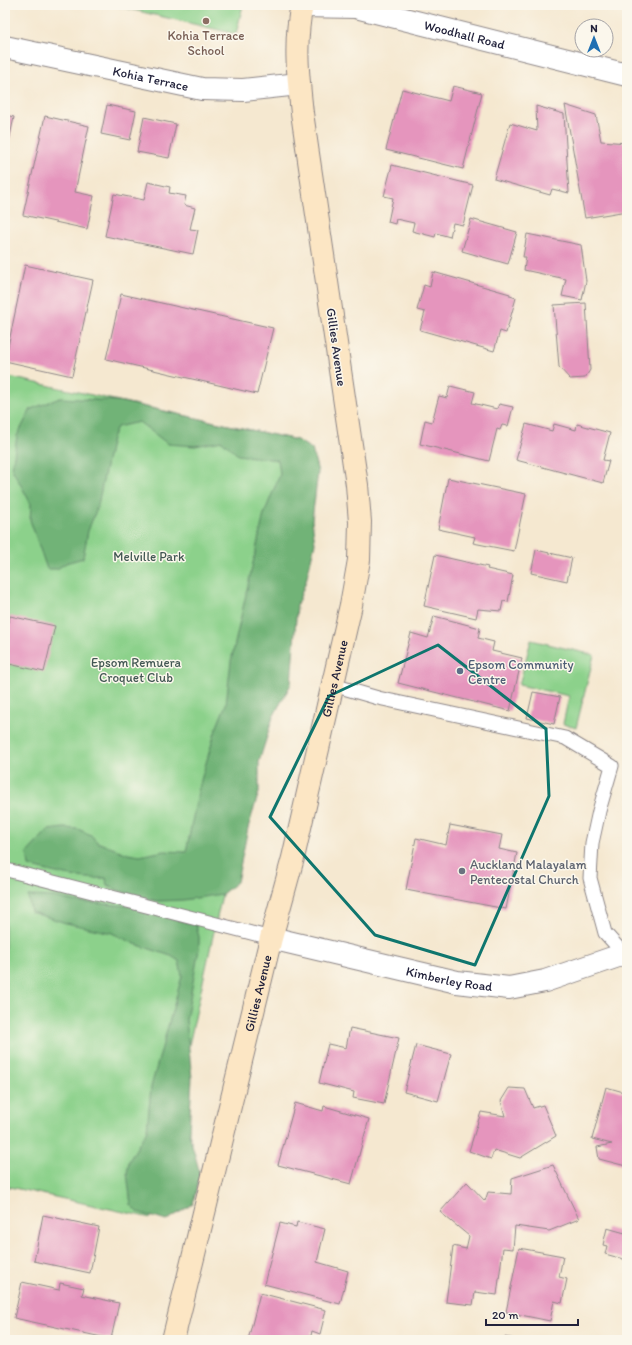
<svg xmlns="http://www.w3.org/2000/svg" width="632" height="1345" font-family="Itim,sans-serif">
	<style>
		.green { fill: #8cd18b; stroke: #577a63 }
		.forest { fill: #71b377; stroke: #4a6a59 }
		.building { fill: #e595bd }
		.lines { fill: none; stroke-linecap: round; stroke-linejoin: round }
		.lane-casing { stroke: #8c8586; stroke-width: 15 }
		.street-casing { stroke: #8c8586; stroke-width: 24 }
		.secondary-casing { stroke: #8c8586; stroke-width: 24 }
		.lane { stroke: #fff; stroke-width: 13 }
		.street { stroke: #fff; stroke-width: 22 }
		.secondary { stroke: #fce6c4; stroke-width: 22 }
		.marked { fill: none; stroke: #0f766e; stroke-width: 3; stroke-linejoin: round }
		.education-dot { fill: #8d6e63; stroke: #fbf7ec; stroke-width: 1.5 }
		.service-dot { fill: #5c6f8a; stroke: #fbf7ec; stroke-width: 1.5 }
		.worship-dot { fill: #6b7280; stroke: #fbf7ec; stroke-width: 1.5 }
		.labels { text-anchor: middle; stroke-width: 3; stroke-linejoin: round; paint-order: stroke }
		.street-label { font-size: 13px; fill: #22223b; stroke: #fbf7ec }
		.education-label { font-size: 13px; fill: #785e54; stroke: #fbf7ec }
		.park-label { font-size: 13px; fill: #425753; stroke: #fbf7ec }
		.service-label { font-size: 13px; fill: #4e5e75; stroke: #fbf7ec; text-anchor: start }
		.worship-label { font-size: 13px; fill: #5b616d; stroke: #fbf7ec; text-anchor: start }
	</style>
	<rect width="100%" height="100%" fill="#fbf7ec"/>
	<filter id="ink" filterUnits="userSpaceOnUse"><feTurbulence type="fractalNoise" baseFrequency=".025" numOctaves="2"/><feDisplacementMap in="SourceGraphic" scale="8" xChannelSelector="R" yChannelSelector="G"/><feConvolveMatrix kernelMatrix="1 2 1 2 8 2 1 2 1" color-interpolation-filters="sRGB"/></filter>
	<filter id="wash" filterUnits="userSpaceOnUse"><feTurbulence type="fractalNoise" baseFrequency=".012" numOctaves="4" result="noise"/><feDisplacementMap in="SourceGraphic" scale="16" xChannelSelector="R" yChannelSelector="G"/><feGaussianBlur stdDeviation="0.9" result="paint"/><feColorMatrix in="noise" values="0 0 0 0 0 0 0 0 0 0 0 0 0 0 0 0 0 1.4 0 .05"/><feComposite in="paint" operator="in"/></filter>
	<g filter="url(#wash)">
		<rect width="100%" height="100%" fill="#f5e8d0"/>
		<g class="green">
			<path d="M112,5H243L236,34Z"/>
			<path d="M5,376L297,440L302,531L151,1218L5,1186Z"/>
			<path d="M531,640L594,655L576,728L563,724L569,696L519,685Z"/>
		</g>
		<g class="forest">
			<path d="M60,398L118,401L297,440L312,449L318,472L312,520L315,543L306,581L297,605L291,684L273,717L259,762V792L248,828L237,882L222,894L183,900L158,901L142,898L107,886L106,878C79,880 56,873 29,866L27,853L48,830L64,828L78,829L91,835L97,842L128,854L140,856L164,851L186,852L199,787L216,729L226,704L231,661L264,514L280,474L278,460L238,455L222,441L195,446L168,444L139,422L117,427L112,438L98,505L88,531L83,558L66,563L57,569H47L30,520L31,504L12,469L17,436L31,409Z"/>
			<path d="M28,896L54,897L78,902L130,906L196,925L199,937V949L186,1020L192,1078L189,1133L200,1174L193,1204L166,1221L138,1212L131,1205L127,1173L129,1161L147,1130L151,1087L182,976L179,961L171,956L135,944L112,933L66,923L31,912Z"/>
		</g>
		<g id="blocks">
			<g class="building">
				<path d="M453,86L482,93L463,169L386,150L402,89L449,101Z"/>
				<path d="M107,105L136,111L130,140L101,134Z"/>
				<path d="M565,105L596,115L601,141L627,143V211L585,218Z"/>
				<path d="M536,106L564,114L569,193L552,189L550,195L494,179L510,123L537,131Z"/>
				<path d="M5,115L14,117L6,156H5Z"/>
				<path d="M45,116L89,126L75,192L94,196L87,229L23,215Z"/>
				<path d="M144,117L176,124L169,158L137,152Z"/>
				<path d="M392,165L473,185L463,225L453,223L450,237L436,233L435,237L412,231L414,223L396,219L395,224L388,222L393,198L384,196Z"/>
				<path d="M148,182L170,187L169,193L186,196L184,205L195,208L190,229L198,230L193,254L105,236L114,194L144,200Z"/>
				<path d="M471,219L517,232L508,264L462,251Z"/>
				<path d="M527,234L581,245L586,281L582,300L562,296L566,279L524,270L526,257H523Z"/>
				<path d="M25,265L93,280L72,376L5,361Z"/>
				<path d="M433,272L510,294V296L516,298L506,333L500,331L494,351L420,330L425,312L417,310L424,285L430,287Z"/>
				<path d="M121,294L273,328L257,394L106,359Z"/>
				<path d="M586,303L590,370L585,378L570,379L559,367L554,305Z"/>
				<path d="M450,386L475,392L472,403L497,409L499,404L513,407L508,426L502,425L500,430L497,429L489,461L420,444L425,420L432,422L439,396L447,398Z"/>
				<path d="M526,424L552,431L554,424L576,430L577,424L610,433L603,460L609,461L603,483L516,460Z"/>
				<path d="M448,478L526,494L514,551L473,543L475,537L438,529Z"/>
				<path d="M536,550L572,558L567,581L531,573Z"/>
				<path d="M435,555L488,567L487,569L513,575L508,602L503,601L501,611L478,609L476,618L424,606Z"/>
				<path d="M10,616L55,626L44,672L5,663V635Z"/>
				<path d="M434,616L480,628L478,638L494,642L492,651L522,658L510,711L398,683L411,633L428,638Z"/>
				<path d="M533,692L560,697L554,724L527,718Z"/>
				<path d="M450,825L502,835L499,849L517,853L506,909L406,890L416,838L446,845Z"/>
				<path d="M350,1028L399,1038L384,1104L353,1098L354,1092L319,1083L328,1044L346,1048Z"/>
				<path d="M416,1045L451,1054L438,1101L404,1092Z"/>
				<path d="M606,1087L627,1093L626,1166L599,1159L597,1147L612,1144L592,1139Z"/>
				<path d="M509,1088L525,1089L533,1108L543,1105L556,1136L520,1158L494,1150L491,1159L469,1151L481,1112L505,1116L501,1101Z"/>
				<path d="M295,1103L323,1111L324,1106L369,1119L351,1184L278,1165Z"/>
				<path d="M553,1165L579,1219L549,1231L515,1226L513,1249L503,1248L497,1295L475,1292L473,1305L446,1302L453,1246L466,1249L469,1236L440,1212L467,1182L485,1201L488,1192L511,1194L512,1178Z"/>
				<path d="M43,1215L99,1227L90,1273L34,1261Z"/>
				<path d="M297,1222L325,1229L317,1262L348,1271L340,1304L264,1284L280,1223L296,1227Z"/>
				<path d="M627,1227V1260L605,1254L607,1246L603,1245L607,1228L625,1233Z"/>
				<path d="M519,1248L563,1256L559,1277L567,1279L562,1303L554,1301L550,1321L506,1312Z"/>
				<path d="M22,1282L59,1290L60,1283L84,1288L82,1295L119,1303L111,1339L14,1318Z"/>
				<path d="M260,1293L326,1310L320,1334L312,1331L310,1340H248Z"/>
				<path d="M504,1337L516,1339V1340H503Z"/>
			</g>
		</g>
	</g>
	<g filter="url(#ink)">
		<use href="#blocks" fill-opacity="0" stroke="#8c8586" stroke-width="1"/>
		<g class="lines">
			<g class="lane-casing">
				<g id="lane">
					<path d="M333,685L378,698L565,738L612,766L599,811L592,843L590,878L605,933L624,954"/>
					<path d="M7,870L271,938"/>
				</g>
			</g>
			<g class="street-casing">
				<g id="street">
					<path id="s1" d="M301,6L356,7L627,75"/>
					<path id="s2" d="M5,47L202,89L243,90L299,84"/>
					<path id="s3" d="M271,938L457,982L509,988L545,981L627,953"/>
				</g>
			</g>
			<g class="secondary-casing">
				<g id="secondary">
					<path id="s4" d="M173,1340L271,938L293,858L351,605L359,560L360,522L357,485L302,113C298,77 294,41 302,5"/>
				</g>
			</g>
			<use href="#lane" class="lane"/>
			<use href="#street" class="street"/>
			<use href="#secondary" class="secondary"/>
		</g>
	</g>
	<path class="marked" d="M438,645L546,729L549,796L475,965L375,935L270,817L329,696Z"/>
	<circle class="education-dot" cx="206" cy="21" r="4"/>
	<circle class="service-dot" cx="460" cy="671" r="4"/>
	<circle class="worship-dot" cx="462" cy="871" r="4"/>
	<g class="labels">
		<g class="street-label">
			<text dy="5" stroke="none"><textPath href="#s1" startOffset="167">Woodhall Road</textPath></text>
			<text dy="5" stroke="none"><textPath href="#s2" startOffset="149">Kohia Terrace</textPath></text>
			<text transform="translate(337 347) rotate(82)" y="5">Gillies Avenue</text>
			<text dy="5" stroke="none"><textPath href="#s4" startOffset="681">Gillies Avenue</textPath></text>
			<text dy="5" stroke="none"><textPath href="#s3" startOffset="183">Kimberley Road</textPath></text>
			<text dy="5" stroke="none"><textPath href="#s4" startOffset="357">Gillies Avenue</textPath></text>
		</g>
		<g class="education-label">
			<text x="206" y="40">Kohia Terrace<tspan x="206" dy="15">School</tspan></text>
		</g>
		<g class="park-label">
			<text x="149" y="561">Melville Park</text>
			<text x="136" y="667">Epsom Remuera<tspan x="136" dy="15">Croquet Club</tspan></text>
		</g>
		<g class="service-label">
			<text x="468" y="669">Epsom Community<tspan x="468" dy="15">Centre</tspan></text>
		</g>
		<g class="worship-label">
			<text x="470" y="869">Auckland Malayalam<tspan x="470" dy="15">Pentecostal Church</tspan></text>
		</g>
	</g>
	<rect width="632" height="1345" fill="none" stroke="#fbf7ec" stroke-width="20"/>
	<g transform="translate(594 38)"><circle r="19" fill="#fbf7ec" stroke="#a4a2a5"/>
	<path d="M0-3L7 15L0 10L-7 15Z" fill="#1f6fb2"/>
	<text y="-6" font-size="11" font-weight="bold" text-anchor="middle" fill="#22223b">N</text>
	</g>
	<path d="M486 1319v6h92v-6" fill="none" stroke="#22223b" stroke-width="2"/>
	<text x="492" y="1319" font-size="12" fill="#22223b" stroke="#fbf7ec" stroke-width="3" paint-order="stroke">20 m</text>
</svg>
